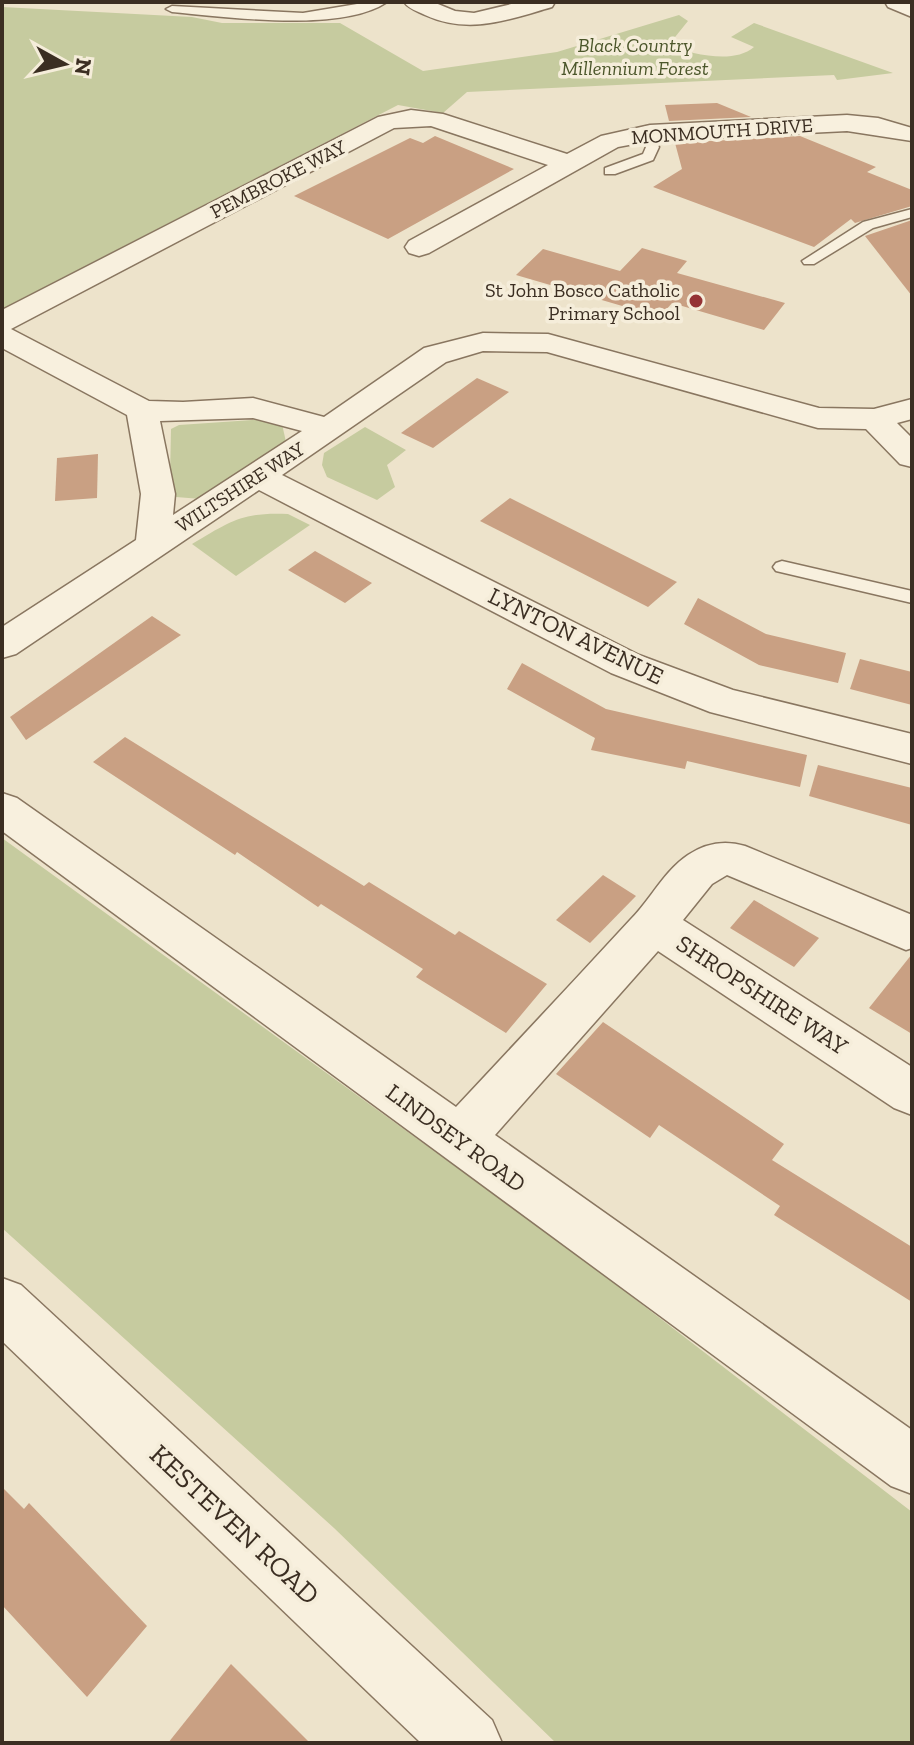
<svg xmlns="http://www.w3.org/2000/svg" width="914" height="1745" font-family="'Zilla Slab',serif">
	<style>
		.green { fill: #c6cb9f }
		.building { fill: #c9a083 }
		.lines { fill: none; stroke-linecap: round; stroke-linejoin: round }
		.service-casing { stroke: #897660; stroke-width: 3 }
		.minor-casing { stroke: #897660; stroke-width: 3 }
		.tertiary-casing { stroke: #897660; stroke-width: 3 }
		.service { fill: #f8f0de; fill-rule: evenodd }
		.minor { fill: #f8f0de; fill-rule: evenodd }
		.tertiary { fill: #f8f0de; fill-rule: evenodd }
		.poi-dot { fill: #953335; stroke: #f5edda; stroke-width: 3 }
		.labels { text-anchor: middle; stroke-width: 7; stroke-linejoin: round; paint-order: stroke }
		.far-park-label { font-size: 20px; font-style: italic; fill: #4b562a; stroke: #f5edda }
		.far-street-label { font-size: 20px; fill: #3b2e22; stroke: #f5edda }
		.far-poi-label { font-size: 20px; fill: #3b2e22; stroke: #f5edda; text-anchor: end }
		.street-label { font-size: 24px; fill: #3b2e22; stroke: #f5edda }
		.near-street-label { font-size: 28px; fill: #3b2e22; stroke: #f5edda }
	</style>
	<rect width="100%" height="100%" fill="#ede3cb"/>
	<g class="green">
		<path d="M2,7L192,17L222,23H340L423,71L557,52L679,15L688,21L667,47C693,53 733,65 754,47L731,37L754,23L893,73L837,80L834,75L467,92L443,113L398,105L2,309Z"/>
		<path d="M265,419L282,424L286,442L201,499L176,497L170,477L171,429L179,425Z"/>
		<path d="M365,427L406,450L387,465L395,487L377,500L327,477L322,465L324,453Z"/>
		<path d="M288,514L310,525L236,576L192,544C231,521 242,512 288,514Z"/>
		<path d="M2,838L583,1259L912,1512V1743H556L334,1528L2,1228Z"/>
	</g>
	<g class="building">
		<path d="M717,103L751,117L669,121L665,105Z"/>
		<path d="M435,136L514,169L388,239L294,196L410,138L423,143Z"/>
		<path d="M800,136L876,167L867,172L912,190V206L855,223L851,219L814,247L653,187L682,169L675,143Z"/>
		<path d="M912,220V296L865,236Z"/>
		<path d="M642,248L687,261L677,273L785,303L764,330L672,303L660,317L516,275L543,249L620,271Z"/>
		<path d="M477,378L509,392L433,448L401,433Z"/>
		<path d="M98,454L97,498L55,501L57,458Z"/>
		<path d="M510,498L677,582L648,607L480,521Z"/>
		<path d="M315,551L372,583L345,603L288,570Z"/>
		<path d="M698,598L766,634L846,653L838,683L759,665L684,624Z"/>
		<path d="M152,616L181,635L26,740L10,717Z"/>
		<path d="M860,659L912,672V705L850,689Z"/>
		<path d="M522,663L606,709L807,755L800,787L687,761L685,769L591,750L595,738L507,689Z"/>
		<path d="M125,737L364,886L369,882L455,935L459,931L547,984L506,1033L416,977L423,969L321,904L318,907L237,852L235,855L93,762Z"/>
		<path d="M818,765L912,788V825L809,796Z"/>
		<path d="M603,875L636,896L590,943L556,920Z"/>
		<path d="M754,900L819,938L794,967L730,928Z"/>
		<path d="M912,954V1034L869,1008Z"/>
		<path d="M603,1022L784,1144L772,1160L912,1247V1302L774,1215L780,1206L659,1125L650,1138L556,1074Z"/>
		<path d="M2,1487L24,1509L29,1503L147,1626L87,1697L2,1605Z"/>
		<path d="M231,1664L310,1743H168Z"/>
	</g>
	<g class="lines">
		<g class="service-casing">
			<g id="service">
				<path d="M369,2H387C341,33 226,17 172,12L166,9L172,6L303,13Z"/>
				<path d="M638,132H648L659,147L653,160L615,174H605V168L643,154L646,147L637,135Z"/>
				<path d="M912,209V217L873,228L814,264H804L802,261L863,222Z"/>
				<path d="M782,561L912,591V603L776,571L773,567L776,563Z"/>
			</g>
		</g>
		<g class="minor-casing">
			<g id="minor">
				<path d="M404,2H433L455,11L474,13L520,2H555L552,7C508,20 469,35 425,15C417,11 409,9 404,2Z"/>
				<path d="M411,110L443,114L567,154L601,136L650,125L847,115L878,118L912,128V141L847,131L650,141L618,147L429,253L419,256L409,253L405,247L409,241L548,165L431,126L394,128L11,329L149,401L183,402L253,398L324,417L424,348L483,333L548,334L819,408L874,409L912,399V419L897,423L912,438V467L900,464L866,429L818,428L547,352L483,351L446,362L282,475L639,655L733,690L912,734V764L710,712L611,673L259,490L16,654L2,658V627L136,540L141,494L127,415L2,348V310L378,117ZM253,418L302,431L173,515L175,494L160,421Z"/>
				<path d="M2,793L17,798L456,1107C514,1045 573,982 631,919C651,899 664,871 688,855C706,843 725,840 745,846L912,915V948L906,950L727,875L712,884L683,920L912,1067V1115L894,1108L658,951L495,1135L912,1430V1494L891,1486L2,831Z"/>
				<path d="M2,1278L21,1285L492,1720L502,1743H421L2,1341Z"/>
			</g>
		</g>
		<g class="tertiary-casing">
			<path id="tertiary" d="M885,2H912V17L888,7Z"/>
		</g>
		<use href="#service" class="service"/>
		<use href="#minor" class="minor"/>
		<use href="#tertiary" class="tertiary"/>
	</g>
	<circle class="poi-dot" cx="696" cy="301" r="8"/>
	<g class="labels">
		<g class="far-park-label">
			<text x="635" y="52">Black Country<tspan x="635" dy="23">Millennium Forest</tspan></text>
		</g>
		<g class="far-street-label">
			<text transform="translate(722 131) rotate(-4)" y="7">MONMOUTH DRIVE</text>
			<text transform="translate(278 179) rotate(-27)" y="7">PEMBROKE WAY</text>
			<text transform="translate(240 487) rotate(-33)" y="7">WILTSHIRE WAY</text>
		</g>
		<g class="far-poi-label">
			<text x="680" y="297">St John Bosco Catholic<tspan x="680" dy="23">Primary School</tspan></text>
		</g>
		<g class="street-label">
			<text transform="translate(576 636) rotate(26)" y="8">LYNTON AVENUE</text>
			<text transform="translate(762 995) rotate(33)" y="8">SHROPSHIRE WAY</text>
			<text transform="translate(456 1138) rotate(36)" y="8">LINDSEY ROAD</text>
		</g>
		<g class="near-street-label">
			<text transform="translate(235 1524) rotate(43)" y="10">KESTEVEN ROAD</text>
		</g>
	</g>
	<rect width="914" height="1745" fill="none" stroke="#3b2e22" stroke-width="8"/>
	<g transform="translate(64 64) rotate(98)" stroke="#f5edda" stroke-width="6" paint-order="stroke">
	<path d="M0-6L14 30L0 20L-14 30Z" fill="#3b2e22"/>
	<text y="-12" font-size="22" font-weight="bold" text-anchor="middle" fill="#3b2e22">N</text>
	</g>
</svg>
